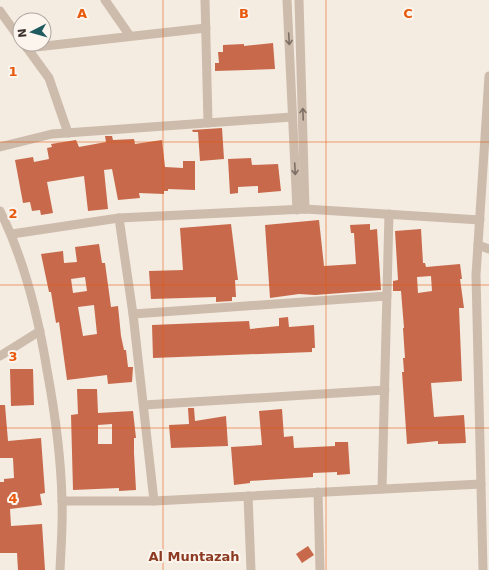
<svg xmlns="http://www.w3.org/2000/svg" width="489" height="570" font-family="'DejaVu Sans',sans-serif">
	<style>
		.building { fill: #c8694b; fill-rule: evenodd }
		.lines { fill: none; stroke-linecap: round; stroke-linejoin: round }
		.street { stroke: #cdbbac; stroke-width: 9 }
		.oneway { stroke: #7d6f65 }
		.grid { fill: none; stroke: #e8590c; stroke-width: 1; stroke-opacity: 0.55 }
		.labels { text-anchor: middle; stroke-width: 4; stroke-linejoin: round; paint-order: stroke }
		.neighbourhood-label { font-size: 13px; font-weight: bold; fill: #8c3b22; stroke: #fbf5ee }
		.grid-label { font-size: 13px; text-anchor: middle; font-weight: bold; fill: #e8590c; stroke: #fbf5ee; stroke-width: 4; stroke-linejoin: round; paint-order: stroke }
	</style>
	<rect width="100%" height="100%" fill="#f4ebe1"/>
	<g class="building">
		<path d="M273,43L275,69L215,71V63H219L218,52H223V45L244,44V46Z"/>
		<path d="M222,128L224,159L200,161L198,132H193L192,130Z"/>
		<path d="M105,136H112L113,140L134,139L135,144L162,140L165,167L183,168V161H195V190L168,189V191H164V194L139,193L140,198L118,200L112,169L104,170L108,209L88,211L84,176L47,182L53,213L41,215L40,210L32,211L30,202L23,203L15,160L33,157L34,162L49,159L47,148L52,147L51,144L76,140L79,147L106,142Z"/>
		<path d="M251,158L252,165L278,164L281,191L258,193V186L238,187V193L230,194L228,159Z"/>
		<path d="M319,220L324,266L356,264L354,233H351L350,225L370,224V230L377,229L381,290L315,295L299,294L270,298L265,225Z"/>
		<path d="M231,224L238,280H235L236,297H232V301L216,302V297L151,299L149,271L183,270L180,228Z"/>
		<path d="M421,229L423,263H425L426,267L460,264L462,279H460L464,308H459L462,381L431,383L434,417L464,415L466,443L438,444V441L407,444L402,372H404L403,358H405L403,328H404L401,291H393V281L398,280L395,231ZM431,276L432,291L418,293L417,277Z"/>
		<path d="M99,244L102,263H105L111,307L118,306L121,336L124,350H126L128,367H133L132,382L108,384L107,375L67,380L59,322L56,323L51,292H49L41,254L63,251L64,263L77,262L75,247ZM85,277L87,291L73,293L71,279ZM94,305L97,334L83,336L78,307Z"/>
		<path d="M288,317L289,327L314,325L315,348H312V352L153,358L152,325L249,321L250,329L279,326V318Z"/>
		<path d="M10,369H33L34,405L11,406Z"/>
		<path d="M77,389H97L98,413L133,411L136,438H134V453L136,490L119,491V488L73,490L71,415L78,414ZM112,424V444H98V425Z"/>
		<path d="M0,405H5L8,441L41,438L45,493L40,494L42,505L10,509L11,526L42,524L45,570H18L17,553H0V482H4V479L14,478L13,458H0Z"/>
		<path d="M188,408H194L195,421L226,416L228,446L171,448L169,425L189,424Z"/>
		<path d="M282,409L284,437L293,436L294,448L335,446V442H348L350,474L337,475V472L313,473V477L250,481V483L234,485L231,447L262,445L259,411Z"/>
		<path d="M308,546L314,555L302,563L296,554Z"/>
	</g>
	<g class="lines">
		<g class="street">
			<path d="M105,0L130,36"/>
			<path d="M205,0L208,123"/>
			<path d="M287,0L297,210"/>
			<path d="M299,0L305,209"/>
			<path d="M0,11L20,39"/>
			<path d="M25,45L49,78L68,133"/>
			<path d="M27,48L206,28"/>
			<path d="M0,147L52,134L292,117"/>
			<path d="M0,211C25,261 38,315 47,370C55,413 61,456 62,500C63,523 61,547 60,570"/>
			<path d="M119,218L133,314L154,501"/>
			<path d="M12,234L119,218L305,209L480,220"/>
			<path d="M478,245L489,249"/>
			<path d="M133,314L387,296"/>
			<path d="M0,356L40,331"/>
			<path d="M144,405L385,390"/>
			<path d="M382,489L389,214"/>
			<path d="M318,492L320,570"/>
			<path d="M248,496L251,570"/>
			<path d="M62,501H154L481,484"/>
			<path d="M483,570L476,275L489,76"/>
		</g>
	</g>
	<defs><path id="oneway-shaft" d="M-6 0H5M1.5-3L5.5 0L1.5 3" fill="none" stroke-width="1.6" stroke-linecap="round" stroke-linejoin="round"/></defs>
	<g class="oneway">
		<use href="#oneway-shaft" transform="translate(289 39) rotate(87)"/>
		<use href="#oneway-shaft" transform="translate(303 114) rotate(-92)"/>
		<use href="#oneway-shaft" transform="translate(295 169) rotate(87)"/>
	</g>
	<path class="grid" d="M163,0V570M326,0V570M0,142H489M0,285H489M0,428H489"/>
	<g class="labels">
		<g class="neighbourhood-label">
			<text x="194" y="561">Al Muntazah</text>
		</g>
	</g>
	<g class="grid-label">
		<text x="82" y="18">A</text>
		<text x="244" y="18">B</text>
		<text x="408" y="18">C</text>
		<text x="13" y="76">1</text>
		<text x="13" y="218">2</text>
		<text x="13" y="361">3</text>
		<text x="13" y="503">4</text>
	</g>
	<g transform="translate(32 32) rotate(264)"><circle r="19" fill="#fbf5ee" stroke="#aea6a0"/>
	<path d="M0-3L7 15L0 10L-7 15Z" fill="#1f5a5e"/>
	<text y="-6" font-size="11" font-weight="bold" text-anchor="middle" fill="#3b302b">N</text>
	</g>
</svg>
